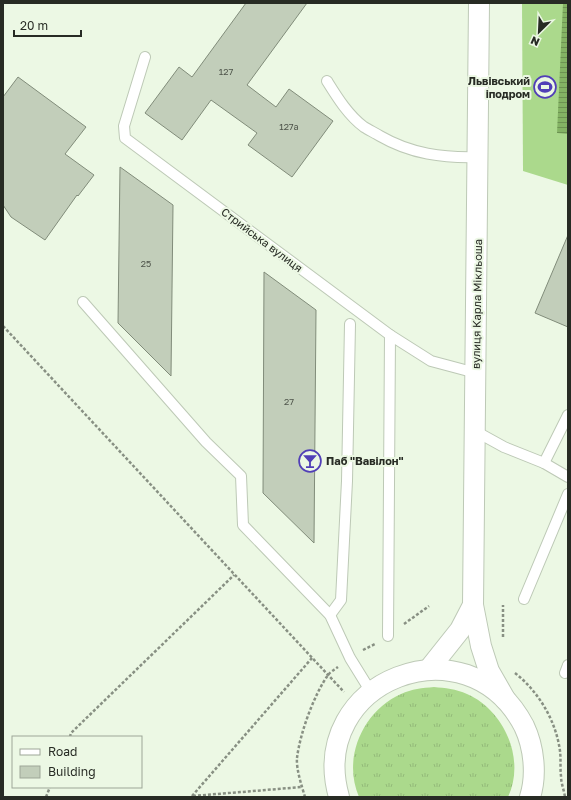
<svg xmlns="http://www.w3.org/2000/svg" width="571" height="800" font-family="'Golos Text',sans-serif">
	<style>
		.grass { fill: url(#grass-tufts) }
		.garden { fill: #abd98c }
		.water { fill: url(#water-rules) }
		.building { fill: #c2ceba; stroke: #818c7a }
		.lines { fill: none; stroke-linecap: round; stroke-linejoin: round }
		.lane-casing { stroke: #bdc9b6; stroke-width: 12 }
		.street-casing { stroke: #bdc9b6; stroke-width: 22 }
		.path { stroke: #889083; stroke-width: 2.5; stroke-dasharray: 3 2; stroke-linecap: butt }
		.lane { stroke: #fff; stroke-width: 10 }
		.street { stroke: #fff; stroke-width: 20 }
		.labels { text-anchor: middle; stroke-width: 4; stroke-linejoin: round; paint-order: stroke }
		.number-label { font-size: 9px; fill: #4e544a }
		.poi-label { font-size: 11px; font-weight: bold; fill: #272b24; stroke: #ecf8e4; text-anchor: end }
		.street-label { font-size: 11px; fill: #272b24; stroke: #ecf8e4 }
	</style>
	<defs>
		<pattern id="grass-tufts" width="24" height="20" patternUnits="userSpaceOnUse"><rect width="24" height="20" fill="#abd98c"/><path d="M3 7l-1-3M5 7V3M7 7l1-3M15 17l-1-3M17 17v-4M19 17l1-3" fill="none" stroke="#93ba79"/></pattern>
		<pattern id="water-rules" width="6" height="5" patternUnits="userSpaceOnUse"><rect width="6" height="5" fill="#84b364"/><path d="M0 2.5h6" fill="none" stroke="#6c9252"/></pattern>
	</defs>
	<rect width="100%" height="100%" fill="#ecf8e4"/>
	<path class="grass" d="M434,687C445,688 456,689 467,694C504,710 526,759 508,797H359C342,758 363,711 401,694C412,689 422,688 434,687Z"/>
	<path class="garden" d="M522,3H568V185L523,171Z"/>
	<path class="water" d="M563,3H568V134L557,133Z"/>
	<g class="building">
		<path d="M246,3H307L247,85L276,107L289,89L333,121L292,177L248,145L257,133L211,100L182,140L145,113L179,67L192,77Z"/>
		<path d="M18,77L86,127L65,154L94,175L78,196L77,195L45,240L11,217L3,205V97Z"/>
		<path d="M120,167L173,205L171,376L118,323Z"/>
		<path d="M568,235V327L535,313Z"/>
		<path d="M264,272L316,310L314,543L263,493Z"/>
	</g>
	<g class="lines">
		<g class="lane-casing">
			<g id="lane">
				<path d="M145,57L124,126L125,138L390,335L431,361L476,373"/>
				<path d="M327,81C337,97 348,115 364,127C369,130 375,133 380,136C411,154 443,158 478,157"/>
				<path d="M83,302L206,442L241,476L243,525L330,615L350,658L371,692"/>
				<path d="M475,431L504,447L544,463L568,477"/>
				<path d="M544,463L568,415"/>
				<path d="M524,599L568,494"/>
				<path d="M330,615L341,600L347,481L350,324"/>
				<path d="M388,636L390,335"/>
				<path d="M565,673L568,665"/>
			</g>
		</g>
		<g class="street-casing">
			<g id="street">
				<path d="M479,3L473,605L481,646L489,671L505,699"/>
				<path d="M429,669L460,630L473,605"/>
				<path d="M339,797C306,681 467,617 524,726C534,747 537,775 530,797"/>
			</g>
		</g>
		<g class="path">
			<path d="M3,326L344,692"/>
			<path d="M404,624L429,606"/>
			<path d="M503,637V605"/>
			<path d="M363,650L375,644"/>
			<path d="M515,673C539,692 556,721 560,751C561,759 560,768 561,776C561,783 564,790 565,797"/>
			<path d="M70,737L71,733L234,575"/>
			<path d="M192,796L312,658"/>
			<path d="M193,796L302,787"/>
			<path d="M46,797L50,787"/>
			<path d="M305,797C302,787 296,769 297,758C300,733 314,695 328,675C330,672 334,670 338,667"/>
		</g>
		<use href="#lane" class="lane"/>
		<use href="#street" class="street"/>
	</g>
	<defs>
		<g id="stadium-ring" transform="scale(1.15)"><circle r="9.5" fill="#ecf8e4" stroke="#513fb7" stroke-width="1.5"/><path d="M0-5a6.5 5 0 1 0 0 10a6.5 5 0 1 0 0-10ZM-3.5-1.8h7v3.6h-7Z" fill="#513fb7"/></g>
		<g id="bar-ring" transform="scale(1.15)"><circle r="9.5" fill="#ecf8e4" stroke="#513fb7" stroke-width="1.5"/><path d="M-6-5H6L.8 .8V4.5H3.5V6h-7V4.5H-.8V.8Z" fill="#513fb7"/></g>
	</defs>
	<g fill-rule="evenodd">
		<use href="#stadium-ring" x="545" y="87"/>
		<use href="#bar-ring" x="310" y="461"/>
	</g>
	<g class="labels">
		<g class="number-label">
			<text x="226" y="75">127</text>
			<text x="289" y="130">127а</text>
			<text x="146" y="267">25</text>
			<text x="289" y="405">27</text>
		</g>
		<g class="poi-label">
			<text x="530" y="85">Львівський<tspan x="530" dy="13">іподром</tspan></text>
			<text x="326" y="465" text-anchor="start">Паб "Вавілон"</text>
		</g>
		<g class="street-label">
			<text transform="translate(262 240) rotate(37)" y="4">Стрийська вулиця</text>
			<text transform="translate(477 304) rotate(-89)" y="4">вулиця Карла Мікльоша</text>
		</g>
	</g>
	<rect width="571" height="800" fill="none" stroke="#272b24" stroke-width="8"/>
	<rect x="12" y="736" width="130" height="52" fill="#ecf8e4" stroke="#9da697"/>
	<rect x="20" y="749" width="20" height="6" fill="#ffffff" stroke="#9da697"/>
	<text x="48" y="756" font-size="12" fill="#272b24">Road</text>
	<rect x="20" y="766" width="20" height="12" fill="#c2ceba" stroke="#9da697"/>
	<text x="48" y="776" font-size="12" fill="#272b24">Building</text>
	<g transform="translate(539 32) rotate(204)" stroke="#ecf8e4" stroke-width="3" paint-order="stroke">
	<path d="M0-3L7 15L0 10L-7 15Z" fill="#272b24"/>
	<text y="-6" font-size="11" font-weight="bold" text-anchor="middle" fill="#272b24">N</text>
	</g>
	<path d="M14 30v6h67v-6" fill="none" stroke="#272b24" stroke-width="2"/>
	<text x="20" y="30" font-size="12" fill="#272b24" stroke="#ecf8e4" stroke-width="3" paint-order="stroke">20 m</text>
</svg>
